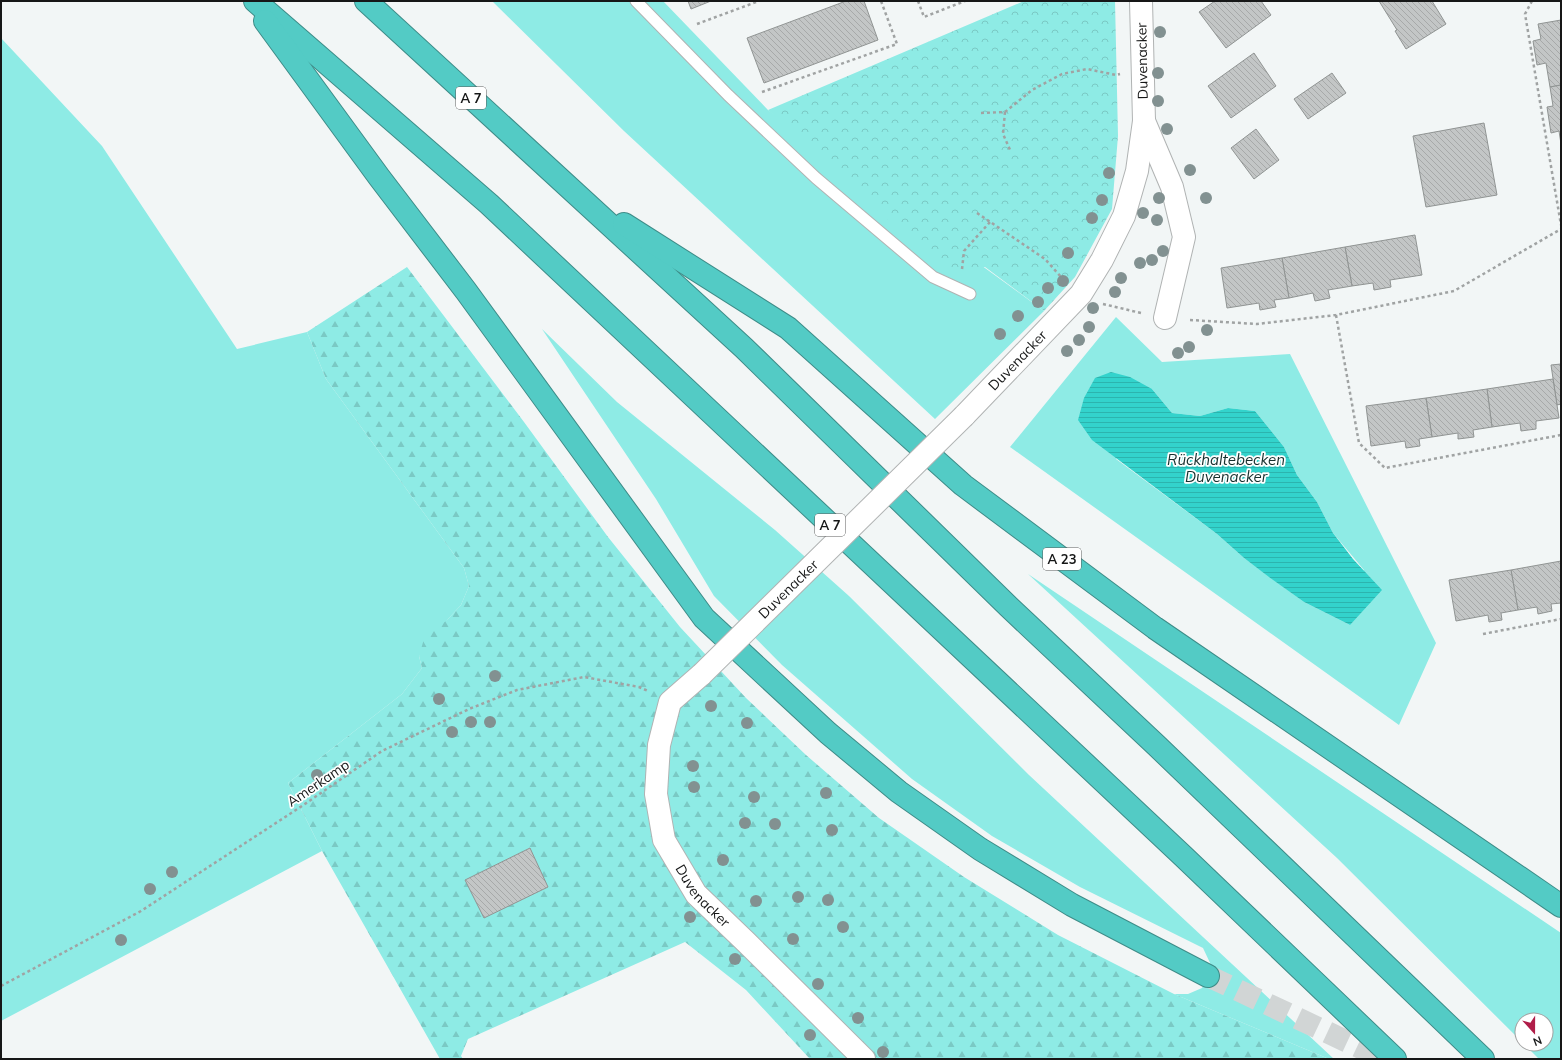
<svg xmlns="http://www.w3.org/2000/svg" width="1562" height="1060" font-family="Mulish,sans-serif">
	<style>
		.grass { fill: #8eebe5; fill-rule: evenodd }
		.forest { fill: url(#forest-firs) }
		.park { fill: url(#park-crowns) }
		.water { fill: url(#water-rules) }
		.building { fill: url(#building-back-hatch); stroke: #909493 }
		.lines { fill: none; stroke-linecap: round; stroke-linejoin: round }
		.highway-tunnel { stroke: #d1d5d5; stroke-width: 22; stroke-dasharray: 22 11; stroke-linecap: butt }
		.lane-casing { stroke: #b0b3b3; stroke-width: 13 }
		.street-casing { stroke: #b0b3b3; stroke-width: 24 }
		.highway-casing { stroke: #3e8c88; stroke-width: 24 }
		.path { stroke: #a0a3a3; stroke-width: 2.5; stroke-dasharray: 3 3; stroke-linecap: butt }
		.lane { stroke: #fff; stroke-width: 11 }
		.street { stroke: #fff; stroke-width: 22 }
		.highway { stroke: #53cbc5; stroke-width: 22 }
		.street-bridge-casing { stroke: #b0b3b3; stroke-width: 24; stroke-linecap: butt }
		.street-bridge { stroke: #fff; stroke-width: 22 }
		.tree { fill: #829191 }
		.labels { text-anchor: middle; stroke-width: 3.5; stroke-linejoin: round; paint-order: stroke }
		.shield { fill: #fff; stroke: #5c5d5d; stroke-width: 1 }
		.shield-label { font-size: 13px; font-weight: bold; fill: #161717 }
		.street-label { font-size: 14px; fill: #161717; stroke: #fff }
		.water-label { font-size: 15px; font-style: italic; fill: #17302e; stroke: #fff }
	</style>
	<defs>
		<pattern id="forest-firs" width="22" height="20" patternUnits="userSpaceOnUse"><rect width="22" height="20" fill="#8eebe5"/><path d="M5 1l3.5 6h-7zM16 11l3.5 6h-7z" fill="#7ac9c4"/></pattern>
		<pattern id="park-crowns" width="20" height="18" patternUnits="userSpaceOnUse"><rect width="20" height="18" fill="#8eebe5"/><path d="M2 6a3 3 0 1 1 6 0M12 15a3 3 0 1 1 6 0" fill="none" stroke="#7ac9c4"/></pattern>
		<pattern id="water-rules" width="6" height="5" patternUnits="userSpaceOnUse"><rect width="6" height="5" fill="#33d3cc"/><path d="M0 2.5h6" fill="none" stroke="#2cb4ae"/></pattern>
		<pattern id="building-back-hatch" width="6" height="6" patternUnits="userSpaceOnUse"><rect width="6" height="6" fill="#c3c6c6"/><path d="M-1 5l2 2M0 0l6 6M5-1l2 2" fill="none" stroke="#a7a9a9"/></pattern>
	</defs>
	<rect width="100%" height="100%" fill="#f2f6f6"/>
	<g class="grass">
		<path d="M492,1H663L768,110L1044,311L935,419L624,131Z"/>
		<path d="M1,38L102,146L237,349L307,332L326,379L464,568L469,586L461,605L448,619L419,656L422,668L402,694L288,783L322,851L1,1021Z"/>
		<path d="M1116,317L1162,362L1290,354L1436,643L1399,725L1010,447ZM1152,389L1172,413L1200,416L1228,408L1255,411L1284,447L1297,475L1317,502L1333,533L1364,570L1350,625L1304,602L1244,558L1217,534L1116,459Z"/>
		<path d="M542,329L617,402L775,530L849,596L1029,775L1334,1059H1329L1174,994H1188L1202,988L1208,976L1211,965L1203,948L1080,887L992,836L912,779L782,665L714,596L656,499Z"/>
		<path d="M1028,574L1561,933V1059H1539L1524,1044H1546V1020H1522V1042L1337,858Z"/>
	</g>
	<path class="forest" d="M407,267L524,422L608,537L680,627L746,698L806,755L879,818L964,877L1058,935L1174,994L1329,1059H810L746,990L685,942L468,1039L461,1056L463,1059H440L322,851L288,783L402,694L422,668L419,656L424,639L448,619L461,605L469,586L464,568L326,379L307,332Z"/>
	<path class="park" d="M1024,1H1115L1118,136L1112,209L1075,277L1044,311L985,267L949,269L894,225L768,110Z"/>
	<path class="water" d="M1111,372L1130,377L1152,389L1172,413L1200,416L1228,408L1255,411L1284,447L1297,475L1317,502L1333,533L1353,559L1382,590L1350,625L1304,602L1269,577L1244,558L1217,534L1092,440L1078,420L1084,398L1095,378Z"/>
	<g class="building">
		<path d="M688,1H711L691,9Z"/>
		<path d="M846,1H864L878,40L764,83L747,38Z"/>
		<path d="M1215,1H1261L1271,15L1226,48L1199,12Z"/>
		<path d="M1379,1H1432L1446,24L1406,49L1395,31L1397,30Z"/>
		<path d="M1561,20V85L1550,87L1546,63L1537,65L1533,41L1541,39L1538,24Z"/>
		<path d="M1254,53L1276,86L1231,118L1208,86Z"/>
		<path d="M1332,73L1346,93L1308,119L1294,99Z"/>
		<path d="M1561,85V144L1559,131L1551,133L1547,107L1553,106L1550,87Z"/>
		<path d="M1484,123L1497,195L1426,207L1413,136Z"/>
		<path d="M1256,129L1279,160L1254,179L1231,148Z"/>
		<path d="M1415,235L1422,275L1390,280L1391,287L1374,290L1373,283L1352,286L1345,247Z"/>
		<path d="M1345,247L1352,286L1328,290L1330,298L1315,301L1313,293L1289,298L1282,258Z"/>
		<path d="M1282,258L1289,298L1274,300L1276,307L1260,310L1259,303L1227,308L1221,268Z"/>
		<path d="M1561,364V404L1557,405L1551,365Z"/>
		<path d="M1553,379L1559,418L1536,421V429L1521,431L1520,423L1492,427L1487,389Z"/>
		<path d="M1487,389L1492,427L1473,430L1474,437L1458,439V433L1432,437L1426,398Z"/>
		<path d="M1426,398L1432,437L1419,439L1420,446L1406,448L1405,441L1371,446L1366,406Z"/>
		<path d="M1561,561V603L1551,604L1552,611L1538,614L1537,607L1518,610L1511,570Z"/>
		<path d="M1511,570L1518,610L1501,613L1502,620L1489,622L1488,615L1456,621L1449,580Z"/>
		<path d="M530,848L548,887L484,918L465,880Z"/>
	</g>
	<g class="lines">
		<path class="highway-tunnel" d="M1208,976L1384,1059"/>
		<g class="lane-casing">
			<path id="lane" d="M636,1L728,95L816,178L933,277L970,294"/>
		</g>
		<g class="street-casing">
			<g id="street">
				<path d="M1144,121L1172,187L1184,237L1165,318"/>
				<path id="s1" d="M964,416L1081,294L1102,260L1124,216L1137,171L1144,121L1141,1"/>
				<path id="s2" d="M702,674L670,702L659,745L656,794L664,840L696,894L746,942L864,1059"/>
			</g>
		</g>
		<g class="highway-casing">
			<g id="highway">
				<path d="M255,1L489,204L1183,856L1395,1059"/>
				<path d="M366,1L744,348L1009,607L1156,745L1483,1059"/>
				<path d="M265,21L379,177L466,291L704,618L828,733L899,792L980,849L1072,905L1208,976"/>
				<path d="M624,224L788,328L963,485L1155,628L1561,906"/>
			</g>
		</g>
		<g class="path">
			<path d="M918,1L924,17L965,1"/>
			<path d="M1532,1L1525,14L1561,225"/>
			<path d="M697,24L759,1"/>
			<path d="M762,92L897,44L881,1"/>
			<path d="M1005,112L1003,134L1011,152"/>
			<path d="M981,113L1005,112L1032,90L1062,74L1087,69L1116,75L1120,74"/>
			<path d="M977,213L1045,259L1062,278"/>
			<path d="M962,269L964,251L990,222"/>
			<path d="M1103,304L1141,313"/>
			<path d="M1336,315L1359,443L1385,468L1561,435"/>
			<path d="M1190,320L1257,324L1336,315L1454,291L1561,229"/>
			<path d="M1483,634L1561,619"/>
			<path d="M1,986L141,911L302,806L382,751L469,709L517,690L584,677L639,687L648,691"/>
		</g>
		<use href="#lane" class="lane"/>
		<use href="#street" class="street"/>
		<use href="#highway" class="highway"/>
		<g class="street-bridge-casing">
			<g id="street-bridge">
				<path id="s3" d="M702,674L964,416"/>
			</g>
		</g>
		<use href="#street-bridge" class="street-bridge"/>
	</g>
	<g class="tree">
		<circle cx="1160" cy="32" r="6"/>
		<circle cx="1158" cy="73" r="6"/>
		<circle cx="1158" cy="101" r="6"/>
		<circle cx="1167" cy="129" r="6"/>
		<circle cx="1190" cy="170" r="6"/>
		<circle cx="1109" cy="173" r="6"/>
		<circle cx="1159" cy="198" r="6"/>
		<circle cx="1206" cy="198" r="6"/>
		<circle cx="1102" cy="200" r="6"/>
		<circle cx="1143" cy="213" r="6"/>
		<circle cx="1092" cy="218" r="6"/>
		<circle cx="1157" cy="220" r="6"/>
		<circle cx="1163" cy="251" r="6"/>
		<circle cx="1068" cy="253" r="6"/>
		<circle cx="1152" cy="260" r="6"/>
		<circle cx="1140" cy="263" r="6"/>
		<circle cx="1121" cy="278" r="6"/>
		<circle cx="1063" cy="281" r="6"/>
		<circle cx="1048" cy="288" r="6"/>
		<circle cx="1115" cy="292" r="6"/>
		<circle cx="1038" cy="302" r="6"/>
		<circle cx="1093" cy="308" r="6"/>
		<circle cx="1018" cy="316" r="6"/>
		<circle cx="1089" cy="327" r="6"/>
		<circle cx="1207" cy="330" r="6"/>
		<circle cx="1000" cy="334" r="6"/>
		<circle cx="1079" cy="340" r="6"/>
		<circle cx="1189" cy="347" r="6"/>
		<circle cx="1067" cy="351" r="6"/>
		<circle cx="1178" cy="353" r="6"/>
		<circle cx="495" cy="676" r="6"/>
		<circle cx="439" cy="699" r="6"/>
		<circle cx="711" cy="706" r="6"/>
		<circle cx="471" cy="722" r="6"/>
		<circle cx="490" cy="722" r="6"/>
		<circle cx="747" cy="723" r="6"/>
		<circle cx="452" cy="732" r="6"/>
		<circle cx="693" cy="766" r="6"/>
		<circle cx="317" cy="775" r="6"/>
		<circle cx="694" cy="787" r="6"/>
		<circle cx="826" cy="793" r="6"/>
		<circle cx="754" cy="797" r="6"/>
		<circle cx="745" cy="823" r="6"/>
		<circle cx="775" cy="824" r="6"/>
		<circle cx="832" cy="830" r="6"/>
		<circle cx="723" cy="860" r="6"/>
		<circle cx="172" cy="872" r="6"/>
		<circle cx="150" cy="889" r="6"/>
		<circle cx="798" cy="897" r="6"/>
		<circle cx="828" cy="900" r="6"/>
		<circle cx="756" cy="901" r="6"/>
		<circle cx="690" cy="917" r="6"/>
		<circle cx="843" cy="927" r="6"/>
		<circle cx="793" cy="939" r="6"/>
		<circle cx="121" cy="940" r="6"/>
		<circle cx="735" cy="959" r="6"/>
		<circle cx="818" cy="984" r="6"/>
		<circle cx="858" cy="1018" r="6"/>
		<circle cx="810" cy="1035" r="6"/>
		<circle cx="883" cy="1052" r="6"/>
	</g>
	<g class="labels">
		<g class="shield">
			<rect x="456" y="87" width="30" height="22" rx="3"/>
			<rect x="815" y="514" width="30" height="22" rx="3"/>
			<rect x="1043" y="548" width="38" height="22" rx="3"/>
		</g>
		<g class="shield-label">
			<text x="471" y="103">A 7</text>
			<text x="830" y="530">A 7</text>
			<text x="1062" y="564">A 23</text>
		</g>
		<g class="street-label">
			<text transform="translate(1142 61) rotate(-91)" y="5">Duvenacker</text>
			<text dy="5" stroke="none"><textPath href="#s1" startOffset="77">Duvenacker</textPath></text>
			<text dy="5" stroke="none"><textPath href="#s3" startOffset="121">Duvenacker</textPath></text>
			<text transform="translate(318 783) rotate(-34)" y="5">Amerkamp</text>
			<text dy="5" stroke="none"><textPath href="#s2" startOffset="251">Duvenacker</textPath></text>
		</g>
		<g class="water-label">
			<text x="1226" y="465">Rückhaltebecken<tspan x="1226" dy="17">Duvenacker</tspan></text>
		</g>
	</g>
	<rect width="1562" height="1060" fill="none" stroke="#161717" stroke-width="4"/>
	<g transform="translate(1534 1032) rotate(159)"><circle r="19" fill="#ffffff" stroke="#a2a2a2"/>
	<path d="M0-3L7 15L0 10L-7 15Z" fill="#b01d49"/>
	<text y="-6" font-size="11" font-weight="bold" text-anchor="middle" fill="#161717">N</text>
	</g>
</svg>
